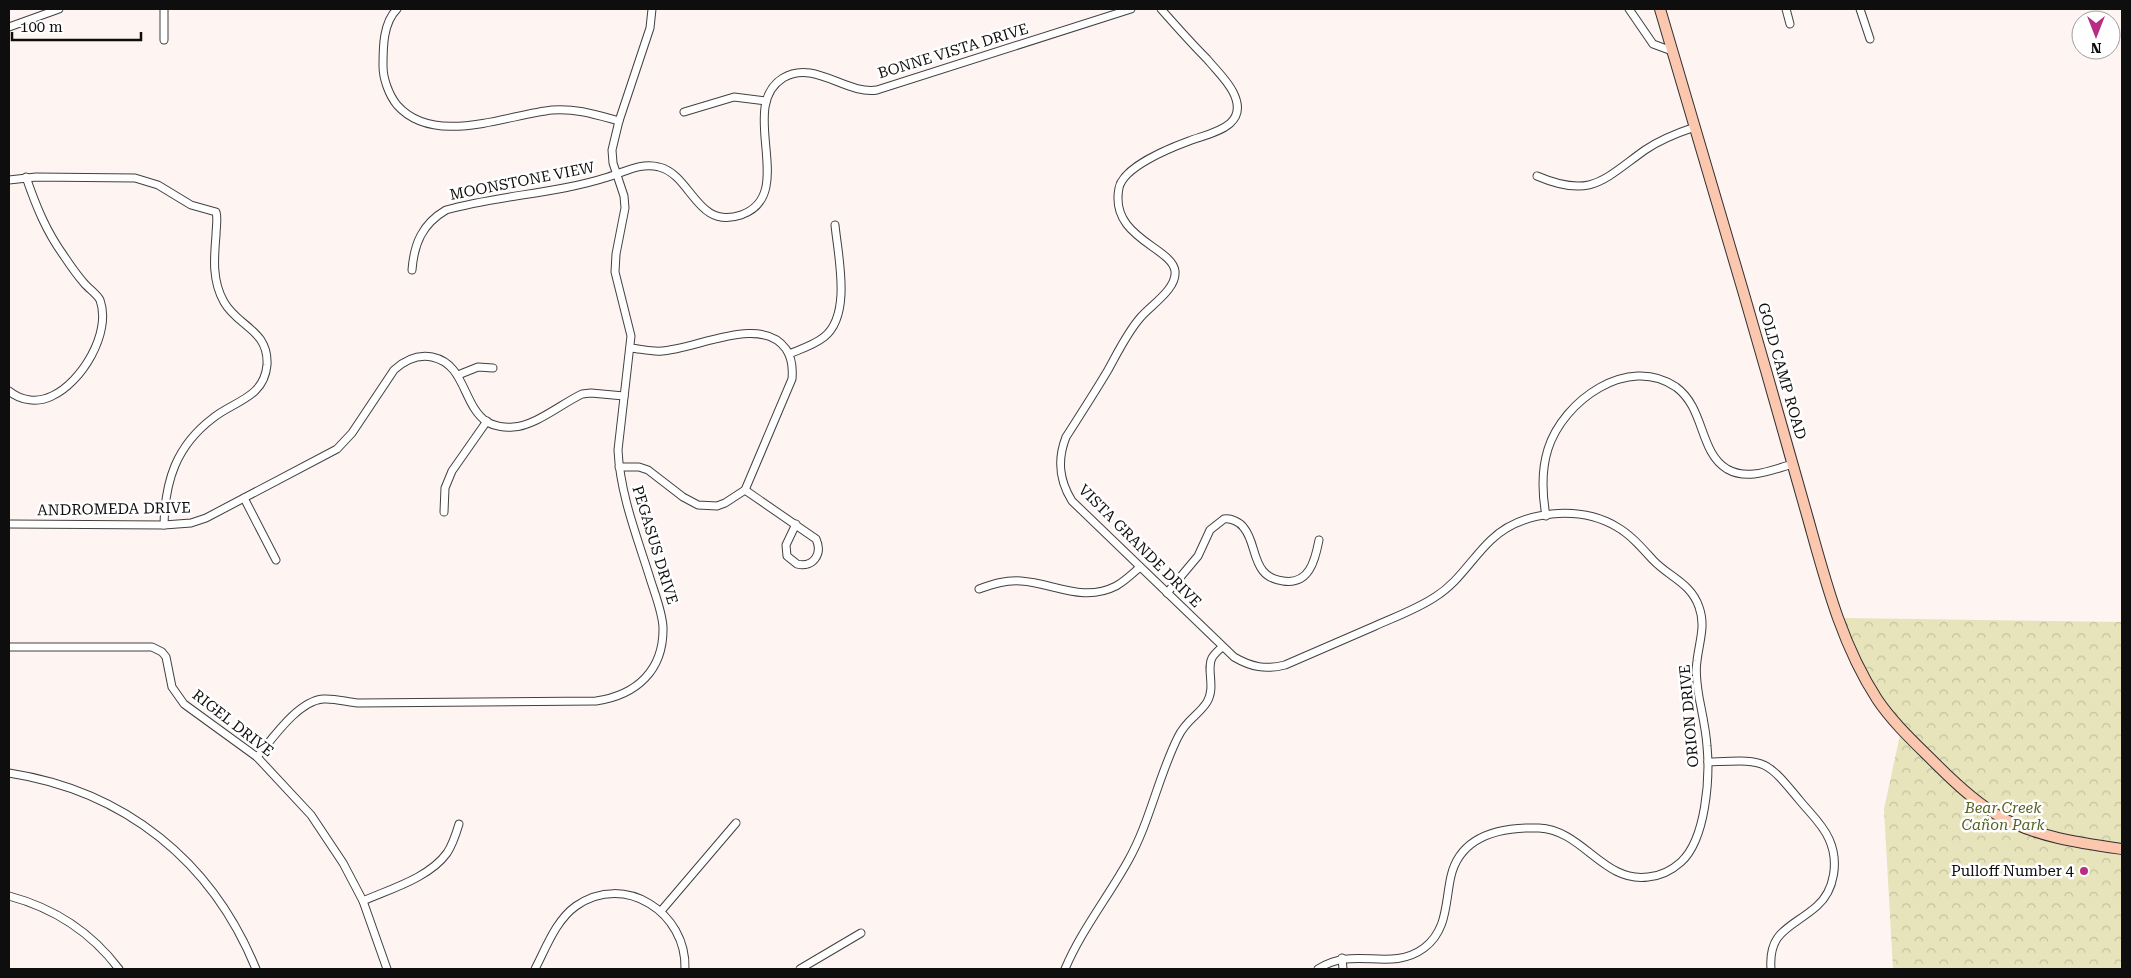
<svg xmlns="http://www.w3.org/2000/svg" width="2131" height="978" font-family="'Roboto Serif',serif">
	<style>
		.park { fill: url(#park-crowns) }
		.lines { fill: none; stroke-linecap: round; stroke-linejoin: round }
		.street-casing { stroke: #414141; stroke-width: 9 }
		.secondary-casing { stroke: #303030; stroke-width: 12 }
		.street { stroke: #fff; stroke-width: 7 }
		.secondary { stroke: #fbc7af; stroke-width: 10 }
		.poi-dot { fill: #b82d84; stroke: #fff; stroke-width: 2 }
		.labels { text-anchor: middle; stroke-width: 5; stroke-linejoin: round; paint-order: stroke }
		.street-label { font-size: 15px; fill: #0e0e0e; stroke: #fff }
		.park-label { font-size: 15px; font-style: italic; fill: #556321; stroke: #fff }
		.poi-label { font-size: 15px; fill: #0e0e0e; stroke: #fff; text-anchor: end }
	</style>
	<defs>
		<pattern id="park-crowns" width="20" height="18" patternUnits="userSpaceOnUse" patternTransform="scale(1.25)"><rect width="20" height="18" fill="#e7e3bb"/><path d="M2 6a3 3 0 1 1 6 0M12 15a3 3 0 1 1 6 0" fill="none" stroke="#c5c2a0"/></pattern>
	</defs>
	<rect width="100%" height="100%" fill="#fef4f1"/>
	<path class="park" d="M1843,618L2122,622V969H1893L1884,809L1900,735L1906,729C1877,697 1858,658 1843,618Z"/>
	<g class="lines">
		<g class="street-casing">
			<g id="street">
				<path d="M164,9V40"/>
				<path d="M397,9C383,23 383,47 383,66C383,79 389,95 397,105C434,147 506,115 552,110C576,108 597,115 619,121"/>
				<path d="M1161,9C1176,26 1191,43 1207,59C1216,70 1227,80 1233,92C1251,127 1210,133 1189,141C1170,148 1123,167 1119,188C1109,238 1172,247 1175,271C1177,289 1151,305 1140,318C1127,333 1118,352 1108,370C1095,392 1080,415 1066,437C1057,460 1059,480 1072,501L1234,657C1251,667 1266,670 1285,665C1315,652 1345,639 1375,626C1395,617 1417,609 1435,597C1459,582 1471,559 1491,540C1522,510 1580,505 1617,527C1631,535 1642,548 1653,560C1669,577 1691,583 1699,607C1706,626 1699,642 1697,661C1695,673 1697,685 1699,697C1702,713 1706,730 1707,746C1710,778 1706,839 1681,862C1671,871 1660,876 1648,877C1603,883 1583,830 1539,828C1503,827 1461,834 1451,876C1445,902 1448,930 1424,948C1390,973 1354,945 1318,969"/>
				<path d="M1629,9L1653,44L1672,51"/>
				<path d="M1786,9L1790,24"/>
				<path d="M1860,9L1870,39"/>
				<path d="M9,27L59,9"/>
				<path d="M684,112L734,97L766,101"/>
				<path d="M1537,176C1591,199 1603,180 1645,150C1661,139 1677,133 1695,127"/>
				<path d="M9,180L36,177L135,178L158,185L191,205L216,212C218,219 216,227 216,235C214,258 212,281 224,302C238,327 269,330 267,365C264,398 234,401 213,418C176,446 165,481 164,525"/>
				<path d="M412,270C414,244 422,224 446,210C499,195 555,194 608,177C625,172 641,162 659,167C692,175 696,230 741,215C799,195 736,107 783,78C814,59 846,95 877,90L1131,9"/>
				<path d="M789,354C801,349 814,345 824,337C852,315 838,256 835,225"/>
				<path d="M458,375L478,367L493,368"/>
				<path d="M9,391C21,401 38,403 52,396C81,383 112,333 100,300C97,294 89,289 84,283C77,275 70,265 64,256C46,231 36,206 26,177"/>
				<path d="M619,467H639L648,470L683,497L698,505L717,506L725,503L745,490L792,379C793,368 792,358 786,349C761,314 697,349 662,351C652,352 641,349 631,348"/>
				<path d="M745,490L816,539C823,554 813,568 797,564L787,556L786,545L796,524"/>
				<path d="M244,498L276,560"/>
				<path d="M444,512L445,488L452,471L487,421"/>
				<path d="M1546,516C1542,493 1541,471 1548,449C1563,401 1628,354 1676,387C1705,408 1699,452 1727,469C1748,481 1771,470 1793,464"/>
				<path d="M9,524L164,525L191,523L206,518L337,449L352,433L394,370C405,360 417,354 432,357C466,364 462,405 487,422C494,426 505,428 513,427C535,426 561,404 582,394L591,393L624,396"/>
				<path d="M979,589C993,584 1005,580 1021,581C1053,583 1083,603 1116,586C1125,581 1132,574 1140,567"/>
				<path d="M1167,593L1198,556L1210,530L1224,519C1231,518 1240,522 1244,528C1254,540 1253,559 1263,571C1268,577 1275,580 1283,581C1309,585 1315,561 1319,540"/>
				<path d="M9,647H152L162,652L166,657L172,687L184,704L257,757L311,815L343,863L363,901L387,969"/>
				<path d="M257,757C273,738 298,701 323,699C335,698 346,702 358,703L596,701C637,695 664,670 663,627C662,610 654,592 649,575C636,534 620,493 618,450L631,336L615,272L616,254L625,208L624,196L613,163L612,150L619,121L650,28L652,9"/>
				<path d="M1708,762C1766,760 1764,757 1801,802C1811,814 1823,825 1829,839C1839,861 1835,890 1817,906C1792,928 1768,930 1771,969"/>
				<path d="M9,773C125,791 212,861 256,969"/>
				<path d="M9,896C54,908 91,932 119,969"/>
				<path d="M363,901C390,889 429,878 447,853C453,844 456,834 459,824"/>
				<path d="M661,911L736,823"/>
				<path d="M1342,958L1343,969"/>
				<path d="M535,969C546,948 556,920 576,906C625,872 687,913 685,969"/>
				<path d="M800,969L861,933"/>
				<path d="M1065,969C1081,931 1108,897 1128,861C1150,822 1158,777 1178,737C1186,720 1199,715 1207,702C1216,687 1206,669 1212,658C1214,654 1219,650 1222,647"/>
			</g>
		</g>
		<g class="secondary-casing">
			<path id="secondary" d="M1660,9C1696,130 1732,252 1767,374C1781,423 1795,473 1809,522C1826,583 1842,645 1877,699C1893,723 1915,743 1936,764C1954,782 1976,803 1999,816C2036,837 2080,843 2122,849"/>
		</g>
		<use href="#street" class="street"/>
		<use href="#secondary" class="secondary"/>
	</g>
	<circle class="poi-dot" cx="2084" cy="871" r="5"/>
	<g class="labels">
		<g class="street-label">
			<text transform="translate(953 51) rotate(-17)" y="5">BONNE VISTA DRIVE</text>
			<text transform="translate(522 181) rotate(-11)" y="5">MOONSTONE VIEW</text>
			<text transform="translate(1782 371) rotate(74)" y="5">GOLD CAMP ROAD</text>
			<text transform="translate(114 509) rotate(-1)" y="5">ANDROMEDA DRIVE</text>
			<text transform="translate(655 545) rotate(73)" y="5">PEGASUS DRIVE</text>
			<text transform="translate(1140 546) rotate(45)" y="5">VISTA GRANDE DRIVE</text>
			<text transform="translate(1689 716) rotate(-95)" y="5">ORION DRIVE</text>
			<text transform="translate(233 723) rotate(38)" y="5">RIGEL DRIVE</text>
		</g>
		<g class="park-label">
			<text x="2003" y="813">Bear Creek<tspan x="2003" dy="17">Cañon Park</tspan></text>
		</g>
		<g class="poi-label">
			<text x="2074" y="876">Pulloff Number 4</text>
		</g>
	</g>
	<rect width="2131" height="978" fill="none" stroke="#0e0e0e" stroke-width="20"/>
	<g transform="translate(2096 35) rotate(180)"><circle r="24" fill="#ffffff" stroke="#9f9f9f"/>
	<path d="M0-4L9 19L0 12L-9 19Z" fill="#b82d84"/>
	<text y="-8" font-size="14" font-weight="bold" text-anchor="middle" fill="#0e0e0e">N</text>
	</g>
	<path d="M12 32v8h129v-8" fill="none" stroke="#0e0e0e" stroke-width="2.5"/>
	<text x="20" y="32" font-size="15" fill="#0e0e0e" stroke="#ffffff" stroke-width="4" paint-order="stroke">100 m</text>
</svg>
